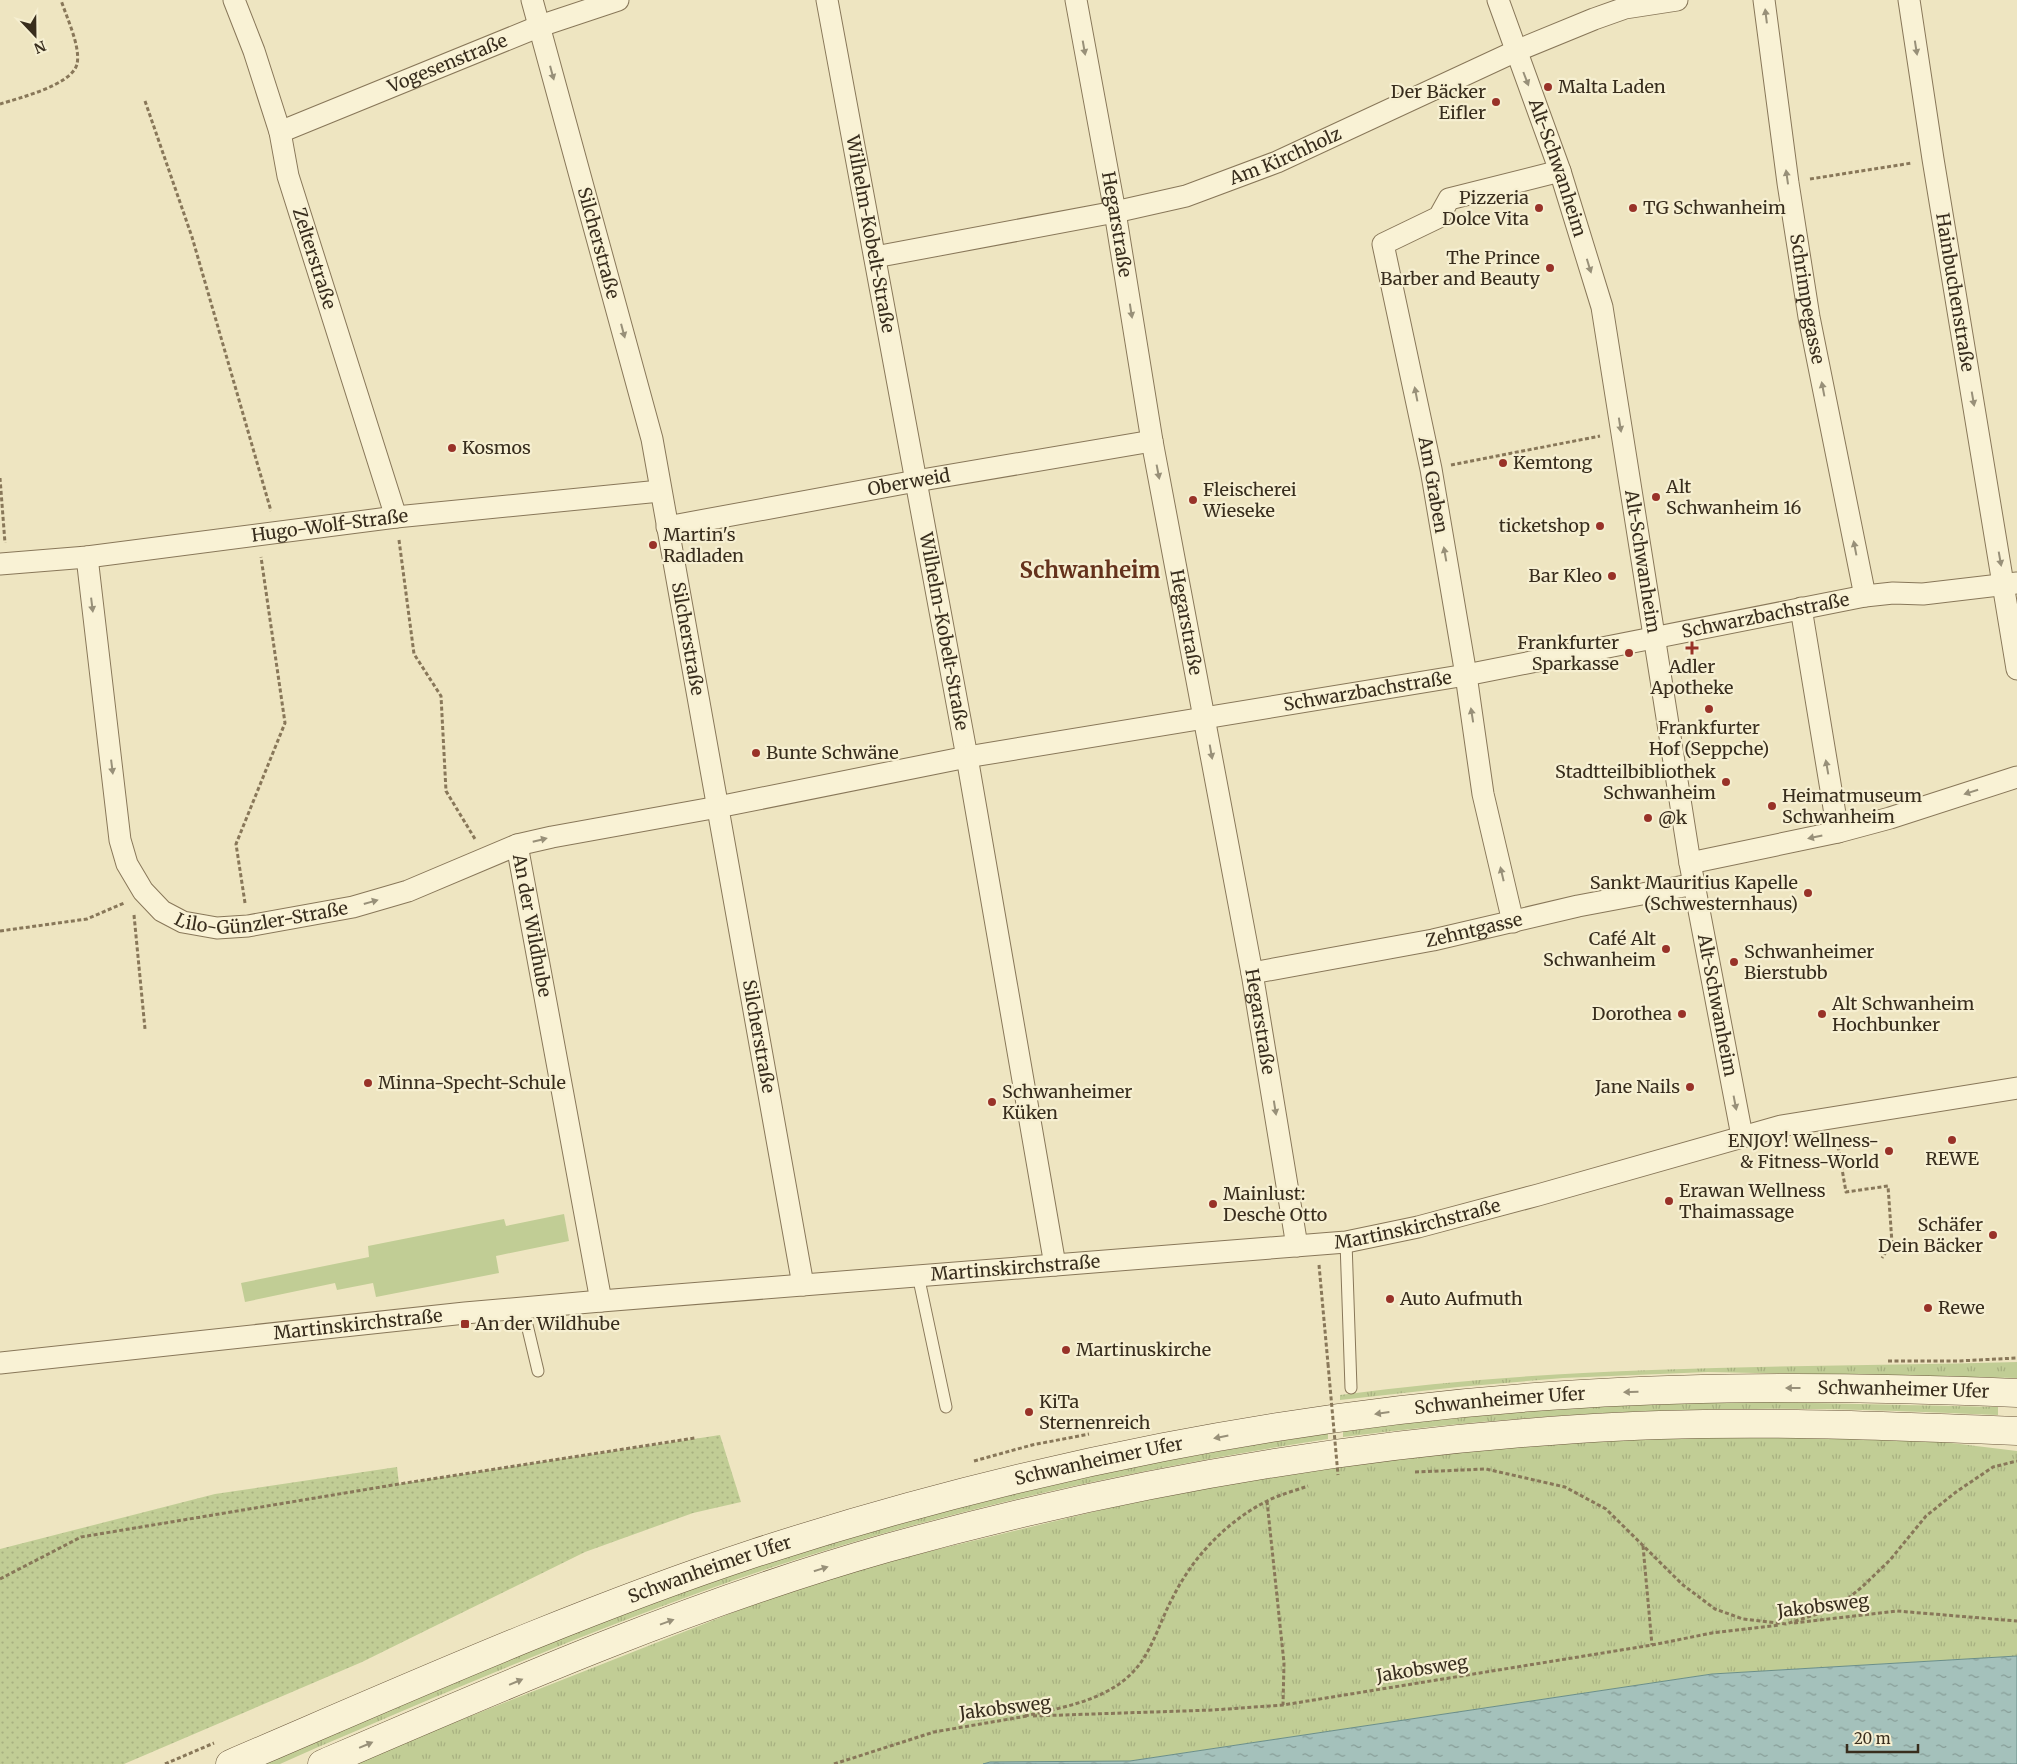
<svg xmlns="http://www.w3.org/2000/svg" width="2017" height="1764" font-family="Merriweather,serif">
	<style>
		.grass { fill: url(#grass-tufts) }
		.garden { fill: url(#garden-dots) }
		.pitch { fill: #c1cd95 }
		.water { fill: url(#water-ripples); stroke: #6b8f89 }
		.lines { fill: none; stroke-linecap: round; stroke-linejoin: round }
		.lane-casing { stroke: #887759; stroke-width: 13 }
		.street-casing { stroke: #887759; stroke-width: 23 }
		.secondary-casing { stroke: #6a573c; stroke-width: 29 }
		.path { stroke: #887759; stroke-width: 3; stroke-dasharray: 4 2.5; stroke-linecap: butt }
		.lane { stroke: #f9f2d5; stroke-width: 11 }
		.street { stroke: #f9f2d5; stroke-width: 21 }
		.secondary { stroke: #f9f2d5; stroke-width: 28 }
		.path-bridge { stroke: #887759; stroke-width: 3; stroke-dasharray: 4 2.5; stroke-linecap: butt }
		.oneway { fill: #989079 }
		.poi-dot { fill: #983228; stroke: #f6efd1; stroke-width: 2 }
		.labels { text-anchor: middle; stroke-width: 4.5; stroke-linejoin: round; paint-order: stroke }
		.street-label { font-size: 18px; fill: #382d1d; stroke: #f6efd1 }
		.poi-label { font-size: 18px; fill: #382d1d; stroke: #f6efd1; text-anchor: start }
		.district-label { font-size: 22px; font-weight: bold; fill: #65321c; stroke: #f6efd1 }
	</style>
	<defs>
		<pattern id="grass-tufts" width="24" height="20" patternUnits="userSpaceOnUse" patternTransform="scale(1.25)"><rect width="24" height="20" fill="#c1cd95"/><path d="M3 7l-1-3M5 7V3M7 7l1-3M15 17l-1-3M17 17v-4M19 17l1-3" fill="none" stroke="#a7b080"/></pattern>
		<pattern id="garden-dots" width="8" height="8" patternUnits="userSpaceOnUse" patternTransform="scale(1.25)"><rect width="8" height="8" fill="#c1cd95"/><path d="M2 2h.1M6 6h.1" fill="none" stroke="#a7b080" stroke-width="1.8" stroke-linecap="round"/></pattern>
		<pattern id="water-ripples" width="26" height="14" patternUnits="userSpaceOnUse" patternTransform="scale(1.25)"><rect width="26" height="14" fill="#a4c1bb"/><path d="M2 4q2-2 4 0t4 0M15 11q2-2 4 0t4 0" fill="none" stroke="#879d97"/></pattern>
	</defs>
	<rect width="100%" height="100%" fill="#eee5c1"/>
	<g class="grass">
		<path d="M2017,1362V1378L1708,1372L1563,1378L1458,1387L1340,1400V1395C1564,1364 1791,1368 2017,1362Z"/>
		<path d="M1722,1401L1998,1407V1415C1917,1412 1836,1408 1755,1409C1617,1409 1480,1420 1343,1437V1430C1468,1411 1595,1406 1722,1401Z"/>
		<path d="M1328,1432V1439C1140,1468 954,1508 773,1567C658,1605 545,1651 433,1698C382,1720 331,1741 280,1764H262L539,1645L682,1591L824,1543L1084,1475Z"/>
		<path d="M1878,1434L2017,1451V1656L1712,1674L1130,1761L990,1762L983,1764H355L392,1747L823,1577L1238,1477L1581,1437Z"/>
	</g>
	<path class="garden" d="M720,1435L741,1502L693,1513L585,1552L362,1662L124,1764H0V1549L215,1494L397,1467L399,1484Z"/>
	<path class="pitch" d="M564,1214L569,1241L496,1256L499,1273L376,1297L373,1283L337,1290L335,1283L245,1302L241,1283L369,1257L368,1246L504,1219L506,1226Z"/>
	<path class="water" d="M2017,1656V1764H983L990,1762L1130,1761L1712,1674Z"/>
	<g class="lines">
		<g class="lane-casing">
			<g id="lane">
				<path d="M1346,1242L1351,1388"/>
				<path d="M918,1275L946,1407"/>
				<path d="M523,1308L538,1371"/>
			</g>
		</g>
		<g class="street-casing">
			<g id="street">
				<path id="s1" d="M234,0L254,51L280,132L288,176L396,517"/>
				<path id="s2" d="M532,0L652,439L803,1285"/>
				<path id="s3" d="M827,0L967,757L1055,1265"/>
				<path id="s4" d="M1076,0L1115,212L1152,441L1252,973L1297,1246"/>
				<path id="s5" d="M1498,0L1560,171L1602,307L1690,863L1742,1136"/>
				<path id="s6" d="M1764,0L1788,183L1809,317L1865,596"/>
				<path id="s7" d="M1909,0L1933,159L2017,669"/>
				<path id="s8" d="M280,132L540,26L618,0"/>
				<path id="s9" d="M875,257L1115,212L1186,196L1277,162L1516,51L1594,19L1625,8L1677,0"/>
				<path id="s10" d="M667,527L916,481L1152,441"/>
				<path id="s11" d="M87,557L120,840L127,864L143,891L162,911L183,922L217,928L248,926L353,907L408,891L517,845L552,837L718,807L967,757L1466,675L1865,596L1893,593L1923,594L2017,583"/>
				<path id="s12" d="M0,564L87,557L396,517L660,491"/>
				<path d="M1801,608L1838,832"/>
				<path id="s13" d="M517,845L601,1301"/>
				<path d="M1690,863L1838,832L1890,818L2017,777"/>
				<path d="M1513,922L1483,794L1466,675L1431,469L1383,244L1439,217L1449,199L1560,171"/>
				<path id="s14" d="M1252,973L1433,940L1578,906L1695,884"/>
				<path id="s15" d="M0,1363L465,1313L601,1301L1346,1242L1418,1227L1538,1195L1781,1126L2017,1088"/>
			</g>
		</g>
		<g class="secondary-casing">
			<g id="secondary">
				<path id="s16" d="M230,1764C403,1690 576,1612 755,1553C1020,1467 1302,1410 1581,1394C1727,1385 1872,1387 2017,1393"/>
				<path d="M322,1764C507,1684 693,1603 887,1548C1113,1485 1344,1444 1578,1429C1724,1419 1871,1425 2017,1431"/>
			</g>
		</g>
		<g class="path">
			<path d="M145,101L192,237L271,511"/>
			<path d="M0,104C19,98 72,85 77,64C81,47 66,16 61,0"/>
			<path d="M1810,179L1912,163"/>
			<path d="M1451,465L1600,436"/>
			<path d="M0,478L5,543"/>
			<path d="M399,540L414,654L441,696L446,791L475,839"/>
			<path d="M245,903L236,844L285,723L261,557"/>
			<path d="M134,915L145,1029"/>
			<path d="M0,931L87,919L124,903"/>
			<path d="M1837,1140L1846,1192L1888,1186L1892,1243L1882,1258"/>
			<path d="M1319,1265L1328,1364"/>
			<path d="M1888,1361H1958L2017,1358"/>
			<path d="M974,1461L1032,1445L1089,1434"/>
			<path d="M1415,1472L1486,1469L1565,1487L1606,1509L1683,1585L1715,1609L1743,1619L1786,1624L1836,1608L1862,1587L1890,1560L1926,1516L1956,1492L1993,1467L2017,1461"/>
			<path d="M1267,1501L1284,1663L1283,1705"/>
			<path d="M1643,1546L1652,1645"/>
			<path d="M0,1579L81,1537L399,1484L695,1438"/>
			<path d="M1794,1623L1897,1611L2017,1621"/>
			<path d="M1025,1716C1060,1708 1103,1701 1130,1675C1152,1654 1158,1625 1172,1599C1192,1558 1225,1523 1265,1502C1278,1495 1294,1491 1308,1486"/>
			<path d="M1033,1716L1213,1710L1283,1705L1652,1645L1712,1633L1780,1625"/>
			<path d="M165,1764L214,1743"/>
			<path d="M834,1764L934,1732L1027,1716"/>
		</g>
		<use href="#lane" class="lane"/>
		<use href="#street" class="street"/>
		<use href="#secondary" class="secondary"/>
		<path class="path-bridge" d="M1328,1364L1338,1475"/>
	</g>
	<defs><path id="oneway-solid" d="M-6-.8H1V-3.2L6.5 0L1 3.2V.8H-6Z" transform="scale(1.25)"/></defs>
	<g class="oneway">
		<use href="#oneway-solid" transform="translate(1766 16) rotate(-97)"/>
		<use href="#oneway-solid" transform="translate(1084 48) rotate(80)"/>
		<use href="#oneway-solid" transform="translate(1916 48) rotate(81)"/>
		<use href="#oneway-solid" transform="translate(552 73) rotate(75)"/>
		<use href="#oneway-solid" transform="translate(1526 79) rotate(69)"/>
		<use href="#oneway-solid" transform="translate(1787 177) rotate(-98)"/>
		<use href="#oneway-solid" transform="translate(1589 266) rotate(73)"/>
		<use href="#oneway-solid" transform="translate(1131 311) rotate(81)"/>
		<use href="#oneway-solid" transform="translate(623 331) rotate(75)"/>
		<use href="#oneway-solid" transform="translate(1823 389) rotate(-101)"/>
		<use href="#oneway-solid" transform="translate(1416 394) rotate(-101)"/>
		<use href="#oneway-solid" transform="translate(1973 399) rotate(80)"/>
		<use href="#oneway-solid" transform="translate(1620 425) rotate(81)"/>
		<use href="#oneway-solid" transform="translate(1158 472) rotate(79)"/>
		<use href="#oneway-solid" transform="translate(1855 548) rotate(-101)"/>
		<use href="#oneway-solid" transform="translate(1445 554) rotate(-100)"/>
		<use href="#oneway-solid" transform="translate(2000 559) rotate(80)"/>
		<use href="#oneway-solid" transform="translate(92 605) rotate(83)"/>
		<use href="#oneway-solid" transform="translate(1472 715) rotate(-99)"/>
		<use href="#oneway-solid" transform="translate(1211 752) rotate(80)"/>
		<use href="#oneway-solid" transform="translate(112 767) rotate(83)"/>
		<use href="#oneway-solid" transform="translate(1827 767) rotate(-100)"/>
		<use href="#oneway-solid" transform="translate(1971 792) rotate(162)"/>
		<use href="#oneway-solid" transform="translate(1815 837) rotate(168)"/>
		<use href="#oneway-solid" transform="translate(540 840) rotate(-14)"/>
		<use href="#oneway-solid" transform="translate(1502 874) rotate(-103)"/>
		<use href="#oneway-solid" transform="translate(371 902) rotate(-16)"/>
		<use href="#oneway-solid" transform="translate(1735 1103) rotate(79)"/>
		<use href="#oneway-solid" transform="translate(1275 1108) rotate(81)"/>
		<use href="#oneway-solid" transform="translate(1793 1388) rotate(-180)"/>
		<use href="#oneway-solid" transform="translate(1631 1392) rotate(178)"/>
		<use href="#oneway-solid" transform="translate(1382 1413) rotate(172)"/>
		<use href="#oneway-solid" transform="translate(1221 1437) rotate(169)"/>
		<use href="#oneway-solid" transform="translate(821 1569) rotate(-17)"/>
		<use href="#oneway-solid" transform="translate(667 1622) rotate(-20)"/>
		<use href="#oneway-solid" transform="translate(516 1682) rotate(-23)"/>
		<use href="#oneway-solid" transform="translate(366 1745) rotate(-23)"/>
	</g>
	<g class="poi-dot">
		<circle cx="1548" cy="87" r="5"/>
		<circle cx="1496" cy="102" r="5"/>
		<circle cx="1539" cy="208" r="5"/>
		<circle cx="1633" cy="208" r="5"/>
		<circle cx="1550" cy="268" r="5"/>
		<circle cx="452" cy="448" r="5"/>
		<circle cx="1503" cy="463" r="5"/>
		<circle cx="1656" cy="497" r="5"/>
		<circle cx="1193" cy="500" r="5"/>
		<circle cx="1600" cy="526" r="5"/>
		<circle cx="653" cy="545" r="5"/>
		<circle cx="1612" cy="576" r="5"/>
		<path d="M1689.5 640.5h5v5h5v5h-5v5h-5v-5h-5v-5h5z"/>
		<circle cx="1629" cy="653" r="5"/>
		<circle cx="1709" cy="709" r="5"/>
		<circle cx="756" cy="753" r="5"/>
		<circle cx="1726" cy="782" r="5"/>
		<circle cx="1772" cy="806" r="5"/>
		<circle cx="1648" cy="818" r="5"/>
		<circle cx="1808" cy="893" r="5"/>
		<circle cx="1666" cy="949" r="5"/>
		<circle cx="1734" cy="962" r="5"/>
		<circle cx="1682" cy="1014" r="5"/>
		<circle cx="1822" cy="1014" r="5"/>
		<circle cx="368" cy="1083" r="5"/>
		<circle cx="1690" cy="1087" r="5"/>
		<circle cx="992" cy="1102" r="5"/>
		<circle cx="1952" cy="1140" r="5"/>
		<circle cx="1889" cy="1151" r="5"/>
		<circle cx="1669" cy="1201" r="5"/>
		<circle cx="1213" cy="1204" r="5"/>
		<circle cx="1993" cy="1235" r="5"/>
		<circle cx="1390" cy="1299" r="5"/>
		<circle cx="1928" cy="1308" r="5"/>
		<rect x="460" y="1319" width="10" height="10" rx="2.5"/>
		<circle cx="1066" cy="1350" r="5"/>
		<circle cx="1029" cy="1412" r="5"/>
	</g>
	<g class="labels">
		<g class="street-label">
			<text dy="6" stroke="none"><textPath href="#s8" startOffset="181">Vogesenstraße</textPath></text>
			<text dy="6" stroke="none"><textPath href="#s9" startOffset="424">Am Kirchholz</textPath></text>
			<text dy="6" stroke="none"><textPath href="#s5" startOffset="178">Alt-Schwanheim</textPath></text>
			<text dy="6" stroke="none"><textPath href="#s4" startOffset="228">Hegarstraße</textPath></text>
			<text dy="6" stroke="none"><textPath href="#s3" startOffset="238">Wilhelm-Kobelt-Straße</textPath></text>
			<text dy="6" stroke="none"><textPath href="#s2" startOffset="252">Silcherstraße</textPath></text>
			<text dy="6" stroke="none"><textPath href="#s1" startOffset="271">Zelterstraße</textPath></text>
			<text dy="6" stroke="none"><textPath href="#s7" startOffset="296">Hainbuchenstraße</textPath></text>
			<text dy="6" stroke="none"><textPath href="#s6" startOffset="302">Schrimpegasse</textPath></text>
			<text dy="6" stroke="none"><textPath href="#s10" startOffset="246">Oberweid</textPath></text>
			<text transform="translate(1433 485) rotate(80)" y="6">Am Graben</text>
			<text dy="6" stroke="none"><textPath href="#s12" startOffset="332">Hugo-Wolf-Straße</textPath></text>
			<text dy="6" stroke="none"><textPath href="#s5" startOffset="582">Alt-Schwanheim</textPath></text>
			<text dy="6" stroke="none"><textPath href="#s11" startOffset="2010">Schwarzbachstraße</textPath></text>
			<text dy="6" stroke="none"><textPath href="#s4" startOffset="632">Hegarstraße</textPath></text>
			<text dy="6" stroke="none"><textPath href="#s3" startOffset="642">Wilhelm-Kobelt-Straße</textPath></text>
			<text dy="6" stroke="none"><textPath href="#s2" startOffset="658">Silcherstraße</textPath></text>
			<text dy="6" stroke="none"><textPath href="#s11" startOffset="1605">Schwarzbachstraße</textPath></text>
			<text dy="6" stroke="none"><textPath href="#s11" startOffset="472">Lilo-Günzler-Straße</textPath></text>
			<text dy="6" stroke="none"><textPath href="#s13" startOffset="82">An der Wildhube</textPath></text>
			<text dy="6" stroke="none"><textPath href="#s14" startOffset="226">Zehntgasse</textPath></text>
			<text dy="6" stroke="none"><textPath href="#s5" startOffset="1032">Alt-Schwanheim</textPath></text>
			<text dy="6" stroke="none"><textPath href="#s4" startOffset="1038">Hegarstraße</textPath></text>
			<text dy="6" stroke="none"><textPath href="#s2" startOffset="1062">Silcherstraße</textPath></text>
			<text dy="6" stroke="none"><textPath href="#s15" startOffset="1425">Martinskirchstraße</textPath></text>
			<text dy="6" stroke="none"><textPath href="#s15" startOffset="1020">Martinskirchstraße</textPath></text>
			<text dy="6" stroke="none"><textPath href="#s15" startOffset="360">Martinskirchstraße</textPath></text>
			<text dy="6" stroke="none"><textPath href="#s16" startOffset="1732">Schwanheimer Ufer</textPath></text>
			<text dy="6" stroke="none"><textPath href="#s16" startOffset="1328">Schwanheimer Ufer</textPath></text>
			<text dy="6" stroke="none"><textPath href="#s16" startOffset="922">Schwanheimer Ufer</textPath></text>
			<text dy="6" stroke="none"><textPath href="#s16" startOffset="518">Schwanheimer Ufer</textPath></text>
			<text transform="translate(1823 1606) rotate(-7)" y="6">Jakobsweg</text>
			<text transform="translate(1422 1669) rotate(-9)" y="6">Jakobsweg</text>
			<text transform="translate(1005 1708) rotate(-7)" y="6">Jakobsweg</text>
		</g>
		<g class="poi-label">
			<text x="1558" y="93">Malta Laden</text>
			<text x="1486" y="98" text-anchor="end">Der Bäcker<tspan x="1486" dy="21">Eifler</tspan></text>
			<text x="1529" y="204" text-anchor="end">Pizzeria<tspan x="1529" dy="21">Dolce Vita</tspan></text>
			<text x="1643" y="214">TG Schwanheim</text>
			<text x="1540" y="264" text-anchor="end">The Prince<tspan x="1540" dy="21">Barber and Beauty</tspan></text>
			<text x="462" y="454">Kosmos</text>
			<text x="1513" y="469">Kemtong</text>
			<text x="1666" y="493">Alt<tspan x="1666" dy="21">Schwanheim 16</tspan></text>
			<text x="1203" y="496">Fleischerei<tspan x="1203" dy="21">Wieseke</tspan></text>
			<text x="1590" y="532" text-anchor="end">ticketshop</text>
			<text x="663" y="541">Martin's<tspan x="663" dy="21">Radladen</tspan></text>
			<text x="1602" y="582" text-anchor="end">Bar Kleo</text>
			<text x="1619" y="649" text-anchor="end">Frankfurter<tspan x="1619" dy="21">Sparkasse</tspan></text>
			<text x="1692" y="673" text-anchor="middle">Adler<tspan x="1692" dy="21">Apotheke</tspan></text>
			<text x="1709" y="734" text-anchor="middle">Frankfurter<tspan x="1709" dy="21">Hof (Seppche)</tspan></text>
			<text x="766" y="759">Bunte Schwäne</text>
			<text x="1716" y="778" text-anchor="end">Stadtteilbibliothek<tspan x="1716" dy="21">Schwanheim</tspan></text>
			<text x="1782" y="802">Heimatmuseum<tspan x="1782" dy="21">Schwanheim</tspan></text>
			<text x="1658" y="824">@k</text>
			<text x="1798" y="889" text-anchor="end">Sankt Mauritius Kapelle<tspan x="1798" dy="21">(Schwesternhaus)</tspan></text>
			<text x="1656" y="945" text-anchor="end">Café Alt<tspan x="1656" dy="21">Schwanheim</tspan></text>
			<text x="1744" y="958">Schwanheimer<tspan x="1744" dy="21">Bierstubb</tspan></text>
			<text x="1832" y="1010">Alt Schwanheim<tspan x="1832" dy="21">Hochbunker</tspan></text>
			<text x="1672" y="1020" text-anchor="end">Dorothea</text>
			<text x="378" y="1089">Minna-Specht-Schule</text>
			<text x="1680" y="1093" text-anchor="end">Jane Nails</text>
			<text x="1002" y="1098">Schwanheimer<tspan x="1002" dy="21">Küken</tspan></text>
			<text x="1879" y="1147" text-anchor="end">ENJOY! Wellness-<tspan x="1879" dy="21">&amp; Fitness-World</tspan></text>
			<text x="1952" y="1165" text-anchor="middle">REWE</text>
			<text x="1679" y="1197">Erawan Wellness<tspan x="1679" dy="21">Thaimassage</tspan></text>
			<text x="1223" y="1200">Mainlust:<tspan x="1223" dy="21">Desche Otto</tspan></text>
			<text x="1983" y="1231" text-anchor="end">Schäfer<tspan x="1983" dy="21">Dein Bäcker</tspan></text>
			<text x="1400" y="1305">Auto Aufmuth</text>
			<text x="1938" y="1314">Rewe</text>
			<text x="475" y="1330">An der Wildhube</text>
			<text x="1076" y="1356">Martinuskirche</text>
			<text x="1039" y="1408">KiTa<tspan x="1039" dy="21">Sternenreich</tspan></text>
		</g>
		<g class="district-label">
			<text x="1090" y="578">Schwanheim</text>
		</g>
	</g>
	<g transform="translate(35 35) rotate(158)" stroke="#f6efd1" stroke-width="4" paint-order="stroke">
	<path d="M0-4L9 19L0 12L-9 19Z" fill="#382d1d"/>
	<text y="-8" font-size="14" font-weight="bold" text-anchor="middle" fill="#382d1d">N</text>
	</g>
	<path d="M1847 1744v8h71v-8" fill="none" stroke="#382d1d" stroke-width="2.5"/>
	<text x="1854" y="1744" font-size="15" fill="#382d1d" stroke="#f6efd1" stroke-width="4" paint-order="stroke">20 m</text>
</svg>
